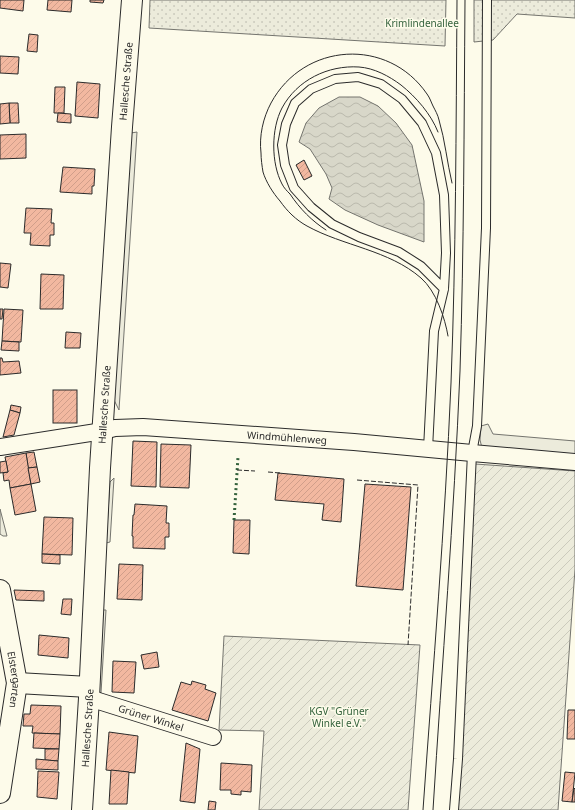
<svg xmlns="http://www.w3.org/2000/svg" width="575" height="810" font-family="'Noto Sans',sans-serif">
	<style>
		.grass { fill: #ecebdb; stroke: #74746e }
		.park { fill: url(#park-dots); stroke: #74746e }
		.garden { fill: url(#garden-furrows); stroke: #74746e }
		.water { fill: url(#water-waves); stroke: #74746e }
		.building { fill: url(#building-hatch); stroke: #2b2b2b }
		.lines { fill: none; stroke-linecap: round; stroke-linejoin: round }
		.service-casing { stroke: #2b2b2b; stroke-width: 10 }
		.minor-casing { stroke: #2b2b2b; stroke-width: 18 }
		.tertiary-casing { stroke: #2b2b2b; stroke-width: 22 }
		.service { stroke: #fdfbea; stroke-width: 8 }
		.minor { stroke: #fdfbea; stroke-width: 16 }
		.tertiary { stroke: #fdfbea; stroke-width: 20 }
		.tram { stroke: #2b2b2b; stroke-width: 1 }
		.hedge { stroke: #34623c; stroke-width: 3; stroke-dasharray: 2 3; stroke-linecap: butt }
		.fence { stroke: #2b2b2b; stroke-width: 1; stroke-dasharray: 5 2; stroke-linecap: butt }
		.labels { text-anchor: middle; stroke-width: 3; stroke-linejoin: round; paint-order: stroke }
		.park-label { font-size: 10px; fill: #34623c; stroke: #fdfbea }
		.street-label { font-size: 10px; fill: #2b2b2b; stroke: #fdfbea }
	</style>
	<defs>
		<pattern id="park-dots" width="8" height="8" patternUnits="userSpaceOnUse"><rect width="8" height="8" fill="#ecebdb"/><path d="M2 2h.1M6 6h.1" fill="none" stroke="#cbcabc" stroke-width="1.8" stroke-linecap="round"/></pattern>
		<pattern id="garden-furrows" width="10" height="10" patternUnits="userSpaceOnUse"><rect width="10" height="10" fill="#ecebdb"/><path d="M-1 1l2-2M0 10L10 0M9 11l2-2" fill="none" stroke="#cbcabc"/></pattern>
		<pattern id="water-waves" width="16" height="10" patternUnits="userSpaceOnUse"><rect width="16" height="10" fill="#d8d7c9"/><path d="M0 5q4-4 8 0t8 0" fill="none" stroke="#bab9ad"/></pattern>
		<pattern id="building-hatch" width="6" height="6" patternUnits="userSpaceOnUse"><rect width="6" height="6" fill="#f2b8a0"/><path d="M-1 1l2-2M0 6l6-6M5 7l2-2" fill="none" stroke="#d09e8a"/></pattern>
	</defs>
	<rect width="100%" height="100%" fill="#fdfbea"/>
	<g class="grass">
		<path d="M137,132L119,410L114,400L131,133Z"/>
		<path d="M488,424L493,434L575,441V455L482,448L480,440L481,426Z"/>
		<path d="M114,478L110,542L106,543L110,482Z"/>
		<path d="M0,509L7,536H3L0,534Z"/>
		<path d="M102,610H106L101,693L98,690Z"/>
	</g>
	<g class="park">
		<path d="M150,0H446L445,46L149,28Z"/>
		<path d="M474,0H575V18L517,14L493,40L474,42Z"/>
	</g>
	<g class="garden">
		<path d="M475,464L575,471V569L558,810H457Z"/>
		<path d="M224,636L420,645L408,810H259L264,731L219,730Z"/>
	</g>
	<path class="water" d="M339,97H360L378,106L396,123L412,145L424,201V242L378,225L345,210L329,199L332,188L326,174L310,149L299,142L306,123L319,108Z"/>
	<g class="building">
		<path d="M0,0H24L23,11L0,8Z"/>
		<path d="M48,0H72L71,12L47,10Z"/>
		<path d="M90,0H104L103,3L90,2Z"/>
		<path d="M29,34L38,35L37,52L27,51Z"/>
		<path d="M0,56L19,57L18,74L0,73Z"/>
		<path d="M77,82L100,84L98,118L75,116Z"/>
		<path d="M55,87H65L64,113H54Z"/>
		<path d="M9,103H18L19,123H10Z"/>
		<path d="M9,103L10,123L0,124V104Z"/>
		<path d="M58,113L71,114V123L57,122Z"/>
		<path d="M26,134V158L0,159V135Z"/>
		<path d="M304,160L312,176L304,180L296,165Z"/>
		<path d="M63,167L95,169L94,186H92V194L60,192Z"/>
		<path d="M26,208L52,209L51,223H54V235H50V246L30,245L31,233H24Z"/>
		<path d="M0,263L11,264L8,288L0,287Z"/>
		<path d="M41,274L64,275L63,309H40Z"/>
		<path d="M0,309H3L2,319H0Z"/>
		<path d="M4,309L23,310L21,342L2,341Z"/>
		<path d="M66,332L81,333L80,348H65Z"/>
		<path d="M2,341L19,342V351L1,350Z"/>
		<path d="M0,358H2L3,362L19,361L21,373L0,375Z"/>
		<rect x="53" y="390" width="24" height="33"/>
		<path d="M11,405L21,407L20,413L10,410Z"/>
		<path d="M10,410L20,413L14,435L3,437Z"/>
		<path d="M133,441L157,442L156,487L131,486Z"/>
		<path d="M161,444L191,445L189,488L160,487Z"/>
		<path d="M34,452L37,467L28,468L26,453Z"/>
		<path d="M26,453L31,484L10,488L9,480L4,481L3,473L8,472L5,457Z"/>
		<path d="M6,461L8,472L0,473V462Z"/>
		<path d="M37,467L40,482L31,484L28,468Z"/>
		<path d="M278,473L344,479L341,522L322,520L324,504L275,500Z"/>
		<path d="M31,484L36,511L15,515L10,488Z"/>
		<path d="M365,484L411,487L403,590L356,586Z"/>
		<path d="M135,504L167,506L166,523H169V537H165V549L133,548V536H132L133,515H134Z"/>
		<path d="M44,517L73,518L72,555L42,554Z"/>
		<path d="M234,520H250L249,554L233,553Z"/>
		<path d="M42,554L60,555V564L42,563Z"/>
		<path d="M119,564L143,565L142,600L117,599Z"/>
		<path d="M14,590L44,591V601L16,600Z"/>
		<path d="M63,599H72L71,615L61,614Z"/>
		<path d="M39,635L69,638L68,658L38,655Z"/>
		<path d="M157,652L159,667L144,669L141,655Z"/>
		<path d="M113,661L136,662L134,693L112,692Z"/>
		<path d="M192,681L206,685L205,689L216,693L208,721L172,710L181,682L191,685Z"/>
		<path d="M31,705L61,706L60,734L32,733L33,726H23L24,714H30Z"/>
		<path d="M568,710H575V739H567Z"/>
		<path d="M109,732L138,736L135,773L106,770Z"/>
		<path d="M34,733L60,734L59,749L33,748Z"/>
		<path d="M186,743L200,749L195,803L180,801Z"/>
		<path d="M45,749H59L58,761L45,760Z"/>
		<path d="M36,759L58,761V770L36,769Z"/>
		<path d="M221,763L252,765L251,792L241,791V795L231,794V790H220Z"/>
		<path d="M111,770L129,772L127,804H109Z"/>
		<path d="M38,771L59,772L57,799L37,797Z"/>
		<path d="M565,772L575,773L572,802L562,801Z"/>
		<path d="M574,788L575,789V802H572Z"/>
		<path d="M209,801L216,802L215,810H208Z"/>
	</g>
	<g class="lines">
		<g class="service-casing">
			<g id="service">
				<path d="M428,449L434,331L444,289L446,253L444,195L436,153L422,123L402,99L381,84L358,77L335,79L311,89L295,103L286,124L282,145L285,165L294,188L311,207L332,224L359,237L399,252L421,266L444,289"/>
				<path d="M454,810L458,759L472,453L477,426L486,228L487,0"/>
			</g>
		</g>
		<g class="minor-casing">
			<g id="minor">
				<path id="s1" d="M0,447L103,431L115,428L143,427L354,442L472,453L575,462"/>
				<path id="s2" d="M89,698L213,737"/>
			</g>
		</g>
		<g class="tertiary-casing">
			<g id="tertiary">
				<path id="s3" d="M0,590L17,683L0,793"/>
				<path d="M17,683L89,687"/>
				<path id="s4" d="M82,810L89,698L100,468L122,127L132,0"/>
			</g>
		</g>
		<use href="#service" class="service"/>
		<use href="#minor" class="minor"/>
		<use href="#tertiary" class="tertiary"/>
		<g class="tram">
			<path d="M326,230C312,221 300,209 290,194C287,191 284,188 282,184C271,163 271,129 282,108C297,80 328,65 359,67C374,68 389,76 401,85C416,97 431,114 438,132"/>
			<path d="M448,336C445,318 436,291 421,278C389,250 343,246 307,226C296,220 287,211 280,201C273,193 266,182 263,172C262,166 261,159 261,153C259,136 263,118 271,103C304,42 388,37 427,94C430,98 431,102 433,106C435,110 438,115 439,120C445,140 447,162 452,183"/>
			<path d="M423,810C433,668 445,526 451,383C456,255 456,128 457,0"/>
			<path d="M433,810C442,664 454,517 460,371C464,247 464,124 465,0"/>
		</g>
		<path class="hedge" d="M234,520L238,457"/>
		<g class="fence">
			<path d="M237,470L255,471"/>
			<path d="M268,472L280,473"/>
			<path d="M357,480L418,485L408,645"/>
		</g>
	</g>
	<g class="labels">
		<g class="park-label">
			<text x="422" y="27">Krimlindenallee</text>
			<text x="339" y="715">KGV "Grüner<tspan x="339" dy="12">Winkel e.V."</tspan></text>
		</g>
		<g class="street-label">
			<text dy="4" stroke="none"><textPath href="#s4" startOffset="730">Hallesche Straße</textPath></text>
			<text dy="4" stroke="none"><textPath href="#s4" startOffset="406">Hallesche Straße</textPath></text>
			<text dy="4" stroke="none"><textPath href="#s1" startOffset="289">Windmühlenweg</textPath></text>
			<text dy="4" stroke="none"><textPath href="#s3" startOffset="91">Elstergarten</textPath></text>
			<text dy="4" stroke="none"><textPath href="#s2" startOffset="65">Grüner Winkel</textPath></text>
			<text dy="4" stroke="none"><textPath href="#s4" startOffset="82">Hallesche Straße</textPath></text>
		</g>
	</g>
</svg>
